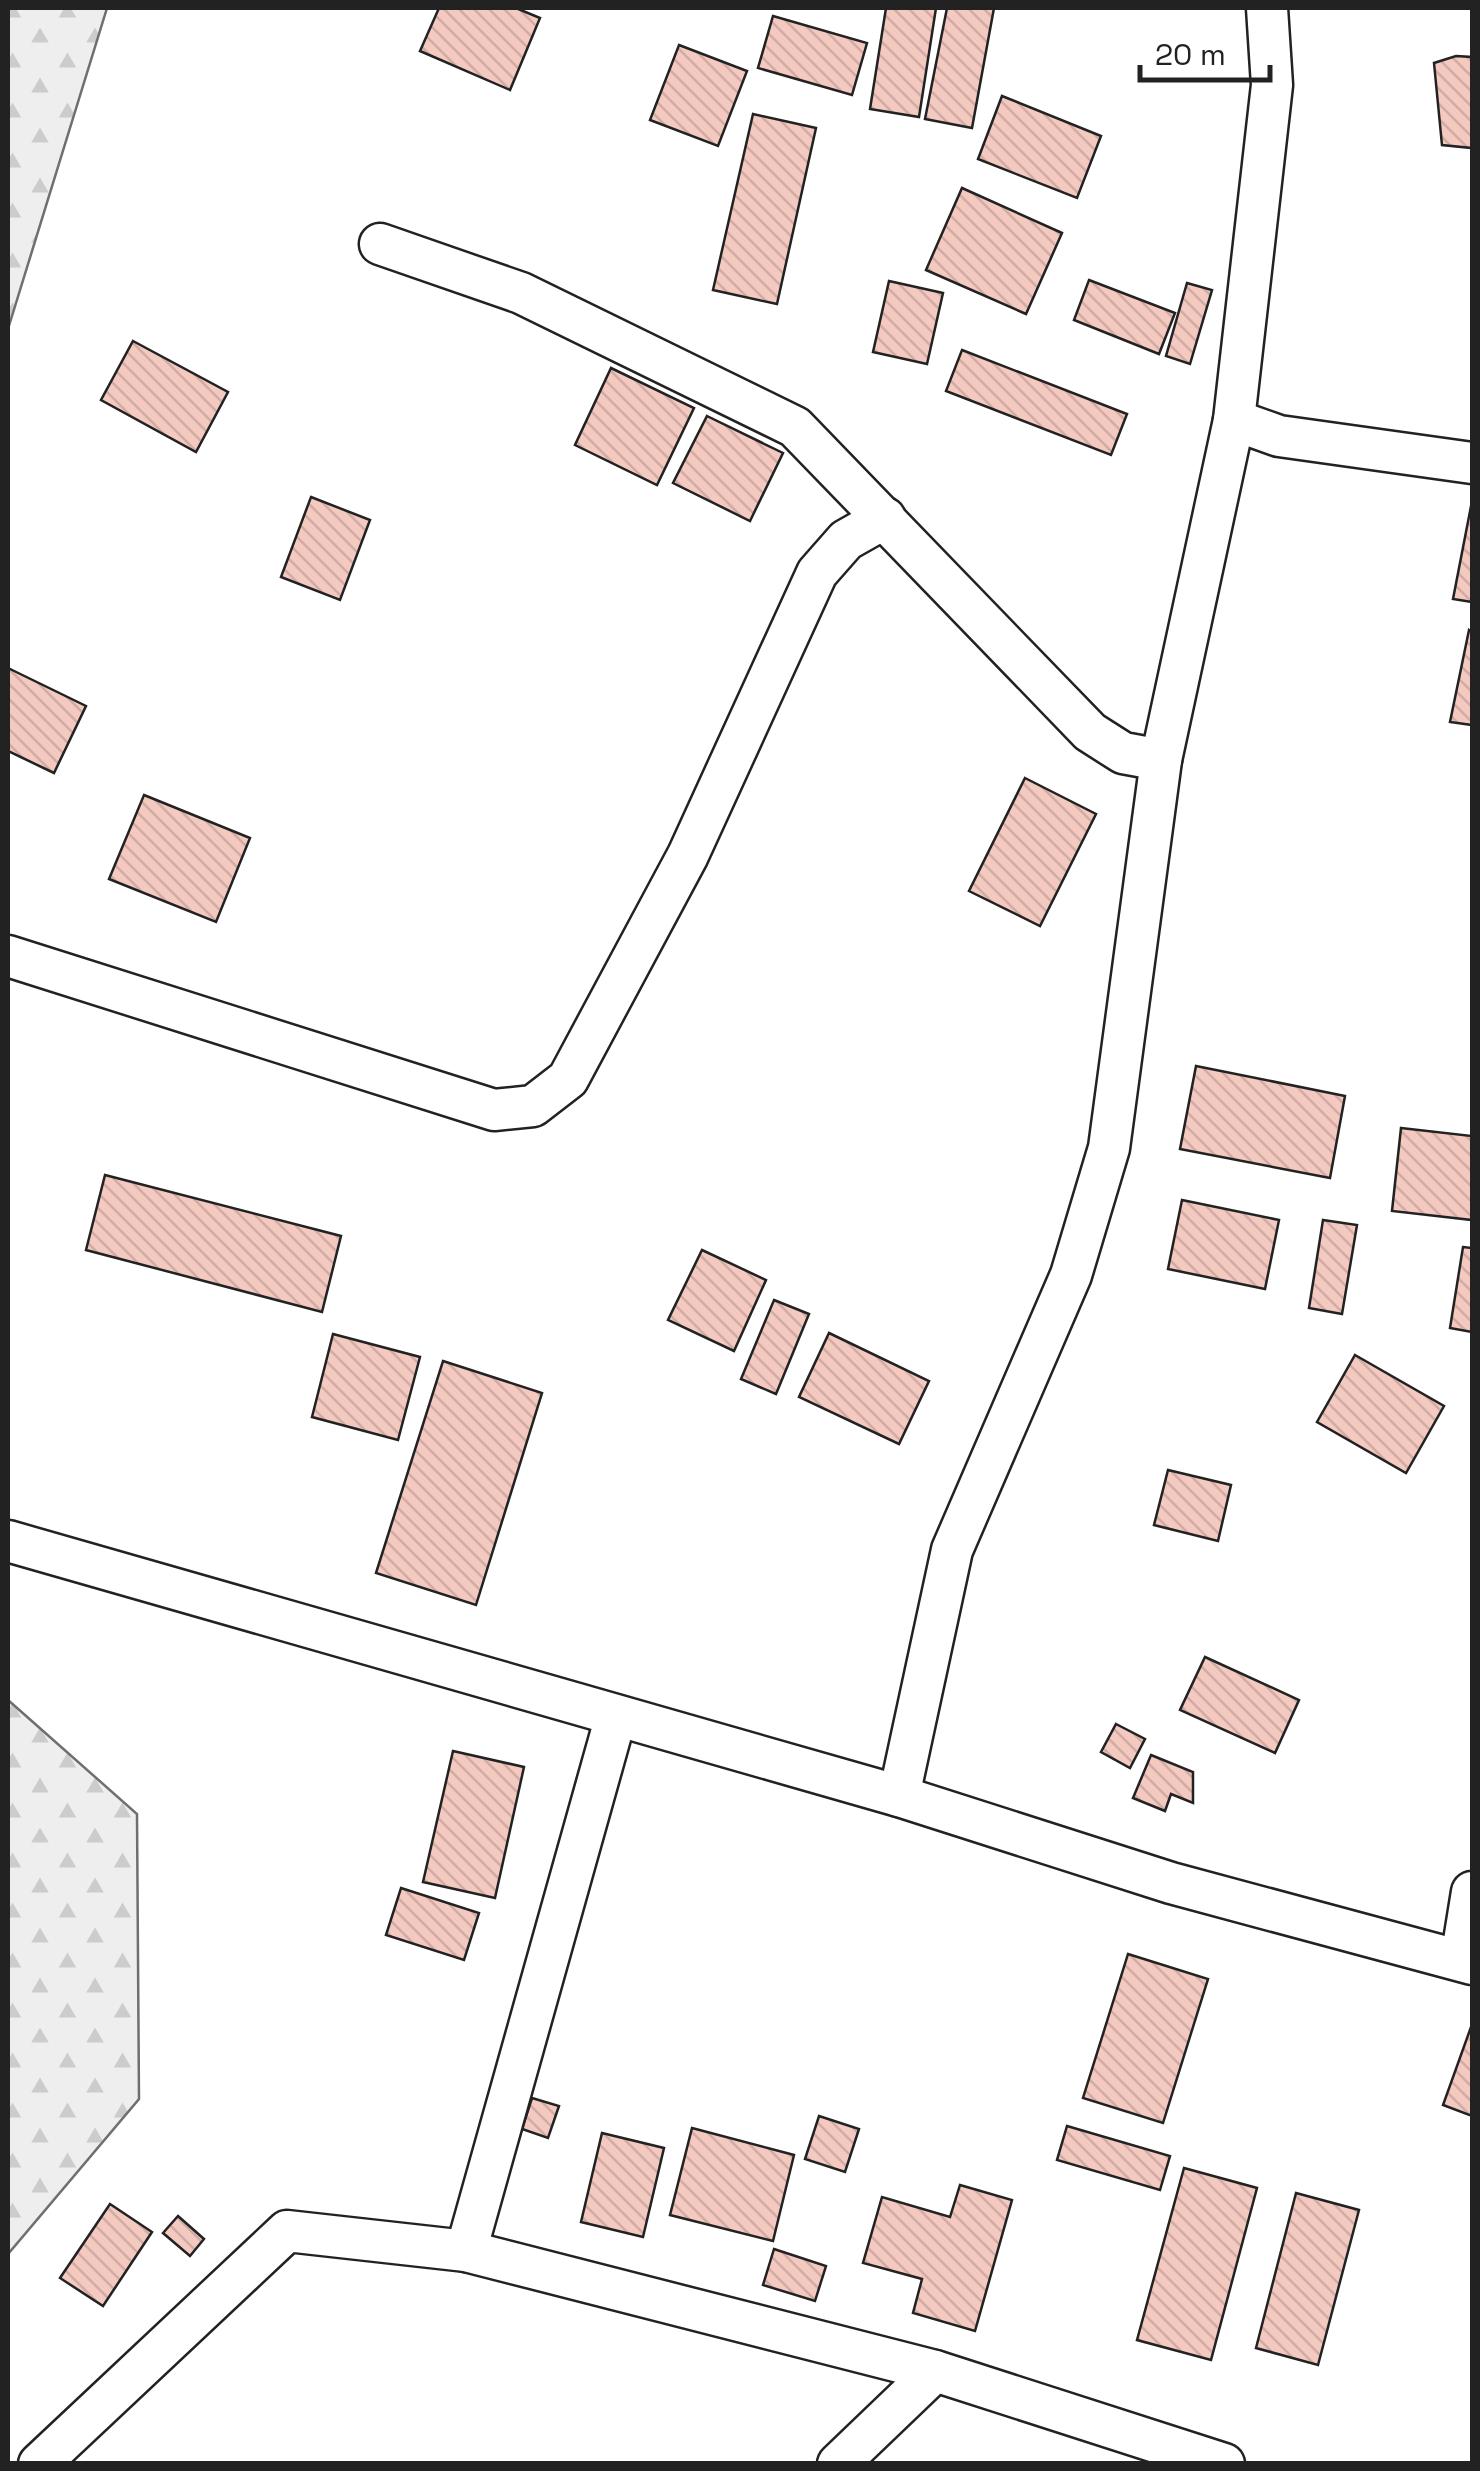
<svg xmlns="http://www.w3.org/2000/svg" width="1480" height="2471" font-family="'Space Grotesk',sans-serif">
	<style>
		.forest { fill: url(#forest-firs); stroke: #6f6f6f; stroke-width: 2.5 }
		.building { fill: url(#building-back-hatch); stroke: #222; stroke-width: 2.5 }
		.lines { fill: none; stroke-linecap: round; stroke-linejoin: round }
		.minor-casing { stroke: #222; stroke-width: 45 }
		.minor { stroke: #fff; stroke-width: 40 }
	</style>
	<defs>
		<pattern id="forest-firs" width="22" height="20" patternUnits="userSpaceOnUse" patternTransform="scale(2.5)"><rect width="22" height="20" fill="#eee"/><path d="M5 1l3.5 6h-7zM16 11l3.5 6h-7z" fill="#ccc"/></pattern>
		<pattern id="building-back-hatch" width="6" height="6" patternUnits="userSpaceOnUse" patternTransform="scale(2.5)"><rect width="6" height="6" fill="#f3c9c0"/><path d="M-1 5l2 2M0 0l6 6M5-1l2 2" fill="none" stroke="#d0aca5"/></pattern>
	</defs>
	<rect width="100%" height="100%" fill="#fff"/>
	<g class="forest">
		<path d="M8,8H107L8,329Z"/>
		<path d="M8,1700L137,1814L139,2099L8,2254Z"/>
	</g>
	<g class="building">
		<path d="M439,8H516L540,18L510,90L420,51Z"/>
		<path d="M886,8H936L919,117L870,109Z"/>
		<path d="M947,8H994L972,128L925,119Z"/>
		<path d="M773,16L867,43L852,95L758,68Z"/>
		<path d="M679,45L747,71L718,146L650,120Z"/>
		<path d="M1456,56L1472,57V148L1442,145L1434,63Z"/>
		<path d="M1002,96L1101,136L1077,198L978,159Z"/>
		<path d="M753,114L816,128L777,304L713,290Z"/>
		<path d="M962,188L1062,233L1026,314L926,270Z"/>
		<path d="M1089,280L1175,313L1159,354L1074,320Z"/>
		<path d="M889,281L943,293L927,364L873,352Z"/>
		<path d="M1187,283L1212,290L1190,364L1166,356Z"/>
		<path d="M133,341L228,392L196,452L101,400Z"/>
		<path d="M962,350L1127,414L1111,455L946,391Z"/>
		<path d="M611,368L694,408L657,485L575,445Z"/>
		<path d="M707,416L783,453L750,521L673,483Z"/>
		<path d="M311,497L370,520L340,600L281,577Z"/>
		<path d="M1472,501V602L1453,599Z"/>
		<path d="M1469,630L1472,632V725L1450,722Z"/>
		<path d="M8,668L86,706L54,773L8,751Z"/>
		<path d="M1025,778L1096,814L1040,926L969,891Z"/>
		<path d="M144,795L250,838L216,922L109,879Z"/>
		<path d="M1196,1066L1345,1096L1330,1178L1180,1149Z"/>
		<path d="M1401,1128L1472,1136V1220L1392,1211Z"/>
		<path d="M105,1175L341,1236L322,1312L86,1250Z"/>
		<path d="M1182,1200L1279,1220L1265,1289L1168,1269Z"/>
		<path d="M1323,1220L1357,1225L1342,1314L1309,1308Z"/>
		<path d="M1463,1247L1472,1248V1332L1450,1328Z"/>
		<path d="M702,1250L766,1280L734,1351L668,1320Z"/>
		<path d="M774,1300L809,1314L776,1394L741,1379Z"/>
		<path d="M829,1333L929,1381L899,1444L799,1397Z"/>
		<path d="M333,1334L420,1357L398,1440L312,1417Z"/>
		<path d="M1355,1355L1444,1406L1406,1473L1317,1422Z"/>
		<path d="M443,1361L542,1393L476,1605L376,1573Z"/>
		<path d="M1168,1470L1231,1485L1218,1541L1154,1525Z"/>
		<path d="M1205,1657L1299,1700L1275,1753L1180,1710Z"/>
		<path d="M1116,1724L1145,1739L1130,1768L1101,1752Z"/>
		<path d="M453,1751L524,1767L495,1898L423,1882Z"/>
		<path d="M1151,1755L1193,1772V1803L1171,1794L1165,1811L1133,1798Z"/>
		<path d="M401,1888L479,1913L464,1960L386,1935Z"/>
		<path d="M1128,1954L1208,1979L1163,2123L1083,2098Z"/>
		<path d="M1471,2027H1472V2116L1443,2105Z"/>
		<path d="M532,2098L559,2106L548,2138L522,2129Z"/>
		<path d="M819,2116L859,2129L845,2172L805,2159Z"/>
		<path d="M1067,2126L1170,2156L1160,2190L1057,2160Z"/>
		<path d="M692,2128L794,2155L773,2241L670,2215Z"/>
		<path d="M602,2133L664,2148L643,2237L581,2222Z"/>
		<path d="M1184,2168L1257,2188L1211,2360L1137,2340Z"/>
		<path d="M960,2185L1012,2200L975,2331L913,2313L922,2279L863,2263L882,2197L950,2217Z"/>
		<path d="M1296,2193L1359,2210L1318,2365L1256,2348Z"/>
		<path d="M110,2204L152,2232L103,2306L60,2278Z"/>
		<path d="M178,2216L204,2239L190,2256L163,2233Z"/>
		<path d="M774,2249L826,2266L815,2301L763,2285Z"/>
	</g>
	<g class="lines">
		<g class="minor-casing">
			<g id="minor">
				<path d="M380,244L521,293L795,427L1090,732L1123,753L1161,760"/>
				<path d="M1234,420L1272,85L1267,8"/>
				<path d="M8,956L494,1110L533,1106L568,1079L688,855L817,573L846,540L885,518"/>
				<path d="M8,1541L899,1796L1171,1883L1472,1964"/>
				<path d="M899,1796L952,1550L1071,1275L1109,1148L1161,760L1234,420L1279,436L1472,463"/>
				<path d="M1461,1960L1472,1892"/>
				<path d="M466,2251L616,1716"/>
				<path d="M39,2464L287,2231L466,2251L935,2371L1224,2464"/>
				<path d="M838,2464L935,2371"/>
			</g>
		</g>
		<use href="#minor" class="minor"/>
	</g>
	<rect width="1480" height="2471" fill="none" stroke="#222222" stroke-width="20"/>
	<path d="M1140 65v15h130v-15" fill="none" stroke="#222222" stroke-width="5"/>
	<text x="1155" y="65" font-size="30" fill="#222222" stroke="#ffffff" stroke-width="8" paint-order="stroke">20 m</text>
</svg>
